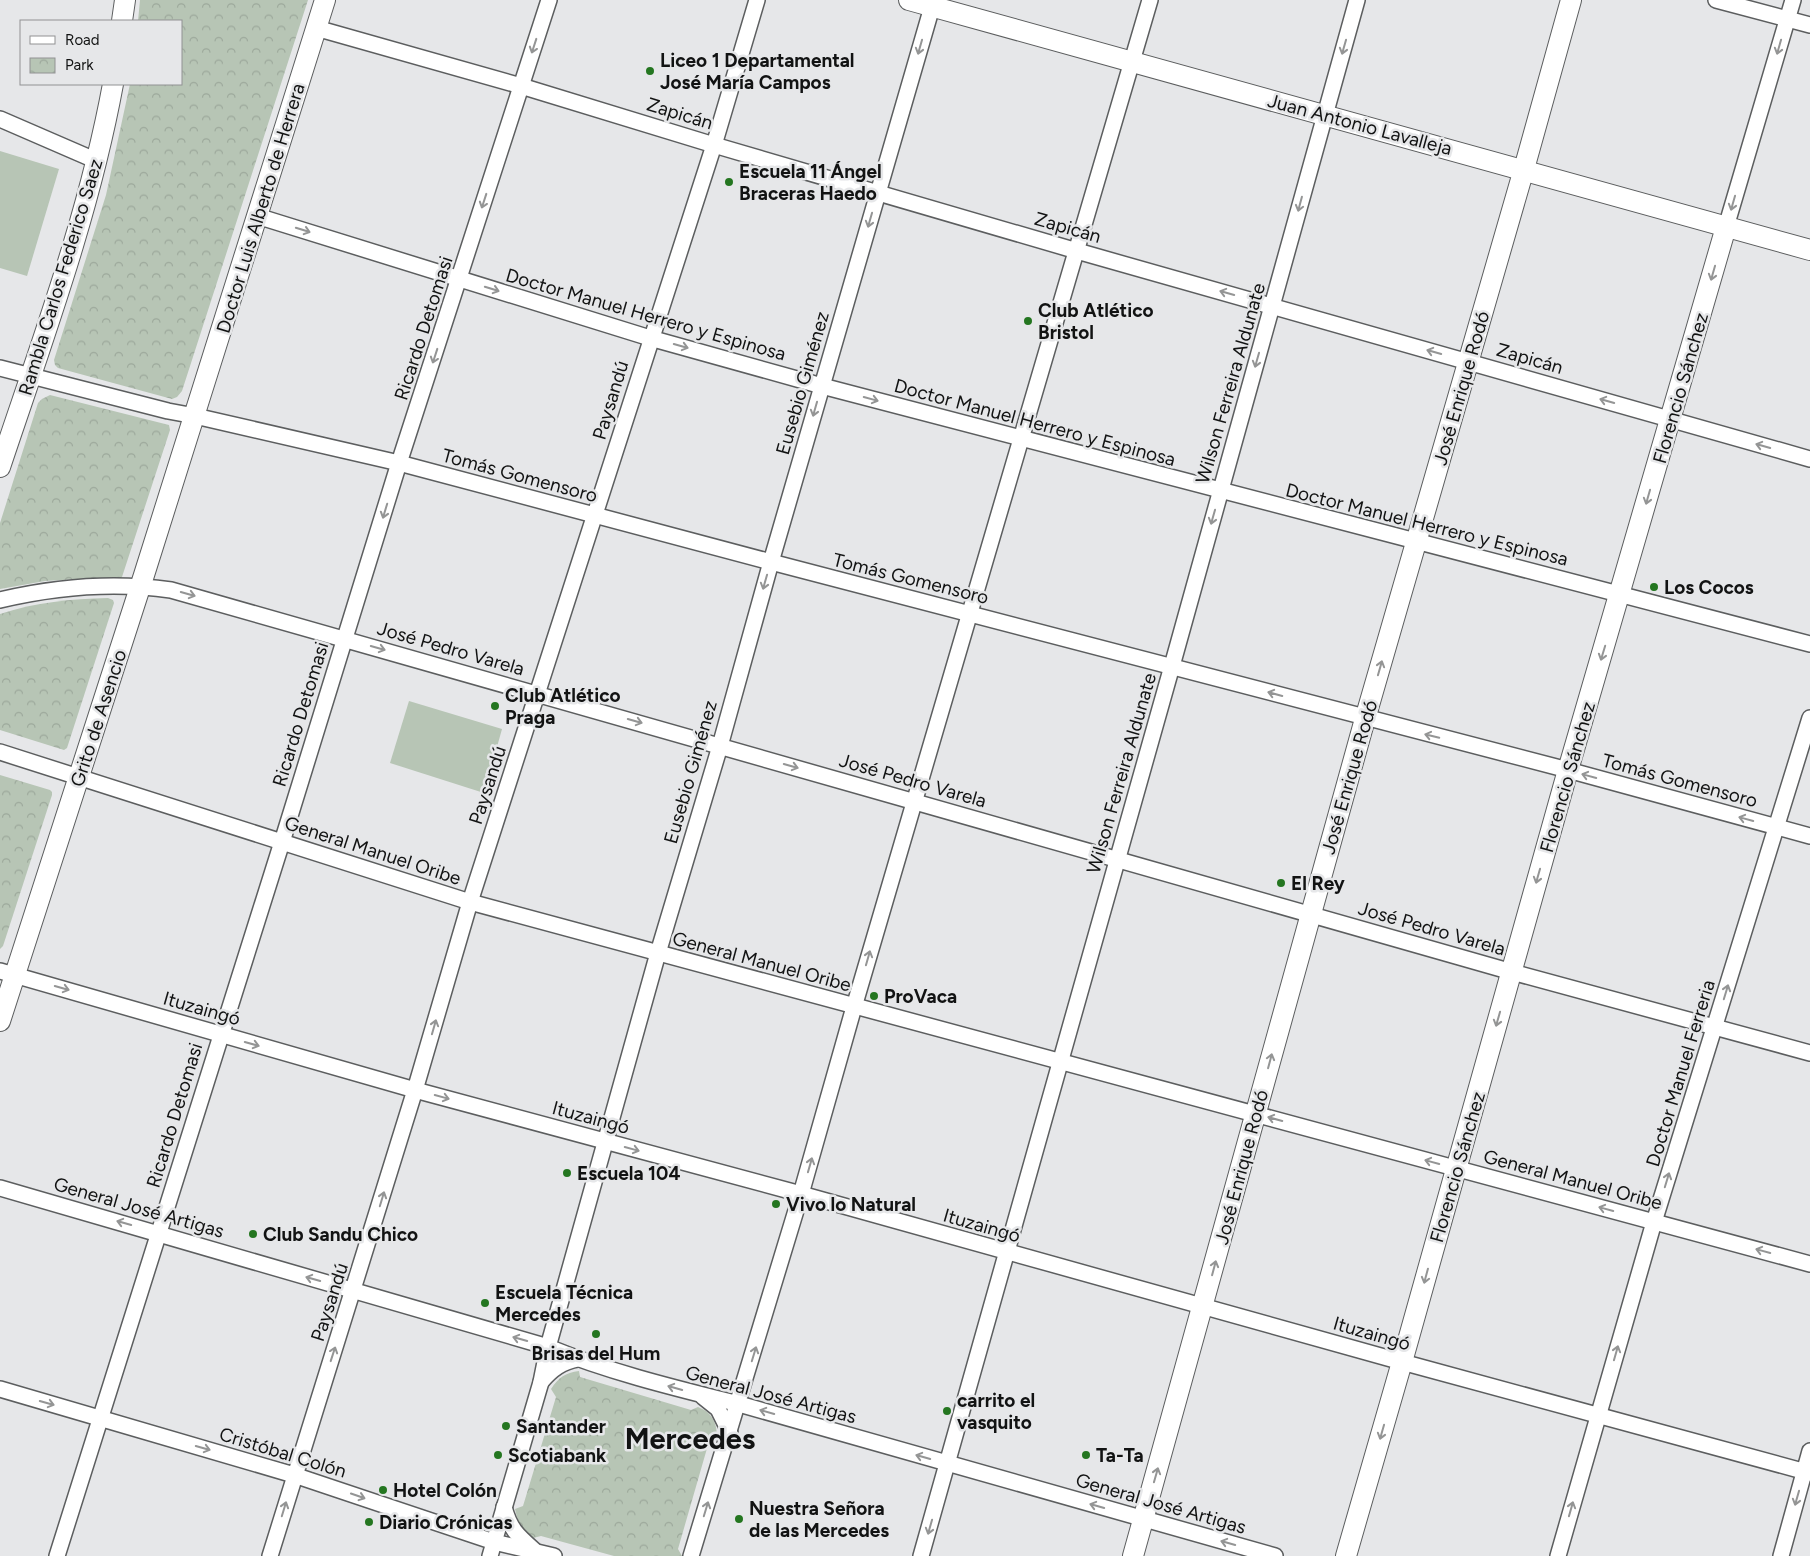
<svg xmlns="http://www.w3.org/2000/svg" width="1810" height="1556" font-family="Figtree,sans-serif">
	<style>
		.green { fill: #b7c5b5 }
		.park { fill: url(#park-crowns) }
		.lines { fill: none; stroke-linecap: round; stroke-linejoin: round }
		.street-casing { stroke: #5c5e5f; stroke-width: 18 }
		.secondary-casing { stroke: #5c5e5f; stroke-width: 22 }
		.street { stroke: #fff; stroke-width: 15 }
		.secondary { stroke: #fff; stroke-width: 20 }
		.oneway { stroke: #949595 }
		.poi-dot { fill: #247620; stroke: #e6e7e9; stroke-width: 2 }
		.labels { text-anchor: middle; stroke-width: 5; stroke-linejoin: round; paint-order: stroke }
		.poi-label { font-size: 19px; font-weight: bold; fill: #121313; stroke: #e6e7e9; text-anchor: start }
		.street-label { font-size: 19px; fill: #121313; stroke: #e6e7e9 }
		.town-label { font-size: 29px; font-weight: bold; fill: #121313; stroke: #e6e7e9 }
	</style>
	<defs>
		<pattern id="park-crowns" width="20" height="18" patternUnits="userSpaceOnUse" patternTransform="scale(1.25)"><rect width="20" height="18" fill="#b7c5b5"/><path d="M2 6a3 3 0 1 1 6 0M12 15a3 3 0 1 1 6 0" fill="none" stroke="#9ca89b"/></pattern>
	</defs>
	<rect width="100%" height="100%" fill="#e6e7e9"/>
	<g class="green">
		<path d="M0,151L59,169L27,276L0,268Z"/>
		<path d="M409,701L502,729L484,793L390,763Z"/>
	</g>
	<g class="park">
		<path d="M140,0H308L182,391L177,397L172,399L58,368L55,365L54,360L106,195L130,84H181V21H138Z"/>
		<path d="M50,395L169,425L170,430L122,577L120,579H79L45,581L0,589V523L38,403L42,399Z"/>
		<path d="M108,598L113,600L114,603L67,748L64,750L0,730V614C36,602 71,599 108,598Z"/>
		<path d="M0,775L50,790L52,792V795L3,946L0,949Z"/>
		<path d="M579,1371L580,1377L691,1410L698,1407C712,1412 717,1423 717,1437L710,1438L678,1549L682,1556H614L541,1536L533,1538C521,1531 518,1522 515,1509L523,1506L556,1397L551,1389C559,1377 565,1373 579,1371Z"/>
	</g>
	<g class="lines">
		<g class="street-casing">
			<g id="street">
				<path d="M1716,0L1810,25"/>
				<path d="M316,28L521,86L714,145L1077,251L1810,459"/>
				<path d="M0,119L97,161"/>
				<path d="M257,216L650,338L822,386L1810,644"/>
				<path d="M1726,227L1793,0"/>
				<path d="M0,368L168,411L195,416L399,463L771,562L1568,770L1810,836"/>
				<path d="M0,600C55,587 115,582 171,590L1512,972L1810,1053"/>
				<path d="M0,752L470,902L1810,1264"/>
				<path d="M0,971L415,1090L801,1194L1402,1362L1810,1473"/>
				<path d="M0,1188L548,1347C609,1372 675,1388 739,1404L1275,1556"/>
				<path d="M541,1382C552,1369 562,1362 578,1359"/>
				<path d="M0,1389L294,1475L494,1542L554,1556"/>
				<path d="M703,1397L718,1409L730,1433"/>
				<path d="M504,1507C510,1529 517,1535 534,1550"/>
				<path d="M57,1556L282,842L399,463L549,0"/>
				<path d="M270,1556L415,1090L470,902L714,145L757,0"/>
				<path d="M490,1556L541,1382L548,1347L658,953L720,746L771,562L934,0"/>
				<path d="M691,1556L801,1194L854,1007L1150,0"/>
				<path d="M921,1556L1172,666L1357,0"/>
				<path d="M1558,1556L1654,1222L1810,718"/>
				<path d="M1781,1556L1810,1451"/>
			</g>
		</g>
		<g class="secondary-casing">
			<g id="secondary">
				<path d="M909,0L1810,250"/>
				<path d="M122,21L125,0"/>
				<path d="M0,467C42,341 89,215 113,84"/>
				<path d="M0,1021L144,575L325,0"/>
				<path d="M1133,1556L1365,719L1524,169L1571,0"/>
				<path d="M1346,1556L1402,1362L1568,770L1726,227"/>
			</g>
		</g>
		<use href="#street" class="street"/>
		<use href="#secondary" class="secondary"/>
	</g>
	<defs><path id="oneway-shaft" d="M-6 0H5M1.5-3L5.5 0L1.5 3" fill="none" stroke-width="1.6" stroke-linecap="round" stroke-linejoin="round" transform="scale(1.25)"/></defs>
	<g class="oneway">
		<use href="#oneway-shaft" transform="translate(534 46) rotate(108)"/>
		<use href="#oneway-shaft" transform="translate(920 47) rotate(106)"/>
		<use href="#oneway-shaft" transform="translate(1344 47) rotate(106)"/>
		<use href="#oneway-shaft" transform="translate(1779 47) rotate(106)"/>
		<use href="#oneway-shaft" transform="translate(484 201) rotate(108)"/>
		<use href="#oneway-shaft" transform="translate(1733 203) rotate(106)"/>
		<use href="#oneway-shaft" transform="translate(1300 204) rotate(105)"/>
		<use href="#oneway-shaft" transform="translate(870 220) rotate(106)"/>
		<use href="#oneway-shaft" transform="translate(303 230) rotate(17)"/>
		<use href="#oneway-shaft" transform="translate(1713 273) rotate(106)"/>
		<use href="#oneway-shaft" transform="translate(492 289) rotate(17)"/>
		<use href="#oneway-shaft" transform="translate(1227 293) rotate(-164)"/>
		<use href="#oneway-shaft" transform="translate(681 346) rotate(16)"/>
		<use href="#oneway-shaft" transform="translate(1434 352) rotate(-164)"/>
		<use href="#oneway-shaft" transform="translate(435 356) rotate(108)"/>
		<use href="#oneway-shaft" transform="translate(1257 360) rotate(106)"/>
		<use href="#oneway-shaft" transform="translate(871 399) rotate(15)"/>
		<use href="#oneway-shaft" transform="translate(1607 401) rotate(-164)"/>
		<use href="#oneway-shaft" transform="translate(815 409) rotate(106)"/>
		<use href="#oneway-shaft" transform="translate(1763 446) rotate(-164)"/>
		<use href="#oneway-shaft" transform="translate(1648 497) rotate(106)"/>
		<use href="#oneway-shaft" transform="translate(385 511) rotate(107)"/>
		<use href="#oneway-shaft" transform="translate(1213 517) rotate(106)"/>
		<use href="#oneway-shaft" transform="translate(765 582) rotate(106)"/>
		<use href="#oneway-shaft" transform="translate(188 594) rotate(16)"/>
		<use href="#oneway-shaft" transform="translate(378 648) rotate(16)"/>
		<use href="#oneway-shaft" transform="translate(1603 653) rotate(107)"/>
		<use href="#oneway-shaft" transform="translate(1380 668) rotate(-74)"/>
		<use href="#oneway-shaft" transform="translate(1275 694) rotate(-165)"/>
		<use href="#oneway-shaft" transform="translate(635 721) rotate(16)"/>
		<use href="#oneway-shaft" transform="translate(1432 736) rotate(-166)"/>
		<use href="#oneway-shaft" transform="translate(791 766) rotate(16)"/>
		<use href="#oneway-shaft" transform="translate(1589 776) rotate(-165)"/>
		<use href="#oneway-shaft" transform="translate(1746 819) rotate(-165)"/>
		<use href="#oneway-shaft" transform="translate(1538 876) rotate(106)"/>
		<use href="#oneway-shaft" transform="translate(868 958) rotate(-74)"/>
		<use href="#oneway-shaft" transform="translate(62 988) rotate(16)"/>
		<use href="#oneway-shaft" transform="translate(1726 992) rotate(-73)"/>
		<use href="#oneway-shaft" transform="translate(1498 1019) rotate(106)"/>
		<use href="#oneway-shaft" transform="translate(434 1027) rotate(-74)"/>
		<use href="#oneway-shaft" transform="translate(252 1044) rotate(16)"/>
		<use href="#oneway-shaft" transform="translate(1270 1061) rotate(-75)"/>
		<use href="#oneway-shaft" transform="translate(442 1097) rotate(15)"/>
		<use href="#oneway-shaft" transform="translate(1275 1119) rotate(-165)"/>
		<use href="#oneway-shaft" transform="translate(632 1149) rotate(15)"/>
		<use href="#oneway-shaft" transform="translate(1432 1162) rotate(-165)"/>
		<use href="#oneway-shaft" transform="translate(810 1165) rotate(-74)"/>
		<use href="#oneway-shaft" transform="translate(1667 1180) rotate(-73)"/>
		<use href="#oneway-shaft" transform="translate(382 1199) rotate(-73)"/>
		<use href="#oneway-shaft" transform="translate(1606 1209) rotate(-165)"/>
		<use href="#oneway-shaft" transform="translate(124 1223) rotate(-164)"/>
		<use href="#oneway-shaft" transform="translate(1763 1251) rotate(-165)"/>
		<use href="#oneway-shaft" transform="translate(1214 1268) rotate(-75)"/>
		<use href="#oneway-shaft" transform="translate(1426 1276) rotate(105)"/>
		<use href="#oneway-shaft" transform="translate(313 1279) rotate(-164)"/>
		<use href="#oneway-shaft" transform="translate(520 1339) rotate(-164)"/>
		<use href="#oneway-shaft" transform="translate(1616 1353) rotate(-74)"/>
		<use href="#oneway-shaft" transform="translate(333 1354) rotate(-72)"/>
		<use href="#oneway-shaft" transform="translate(754 1354) rotate(-73)"/>
		<use href="#oneway-shaft" transform="translate(675 1388) rotate(-164)"/>
		<use href="#oneway-shaft" transform="translate(47 1403) rotate(16)"/>
		<use href="#oneway-shaft" transform="translate(767 1412) rotate(-164)"/>
		<use href="#oneway-shaft" transform="translate(1382 1432) rotate(106)"/>
		<use href="#oneway-shaft" transform="translate(203 1448) rotate(16)"/>
		<use href="#oneway-shaft" transform="translate(923 1457) rotate(-164)"/>
		<use href="#oneway-shaft" transform="translate(1156 1475) rotate(-74)"/>
		<use href="#oneway-shaft" transform="translate(358 1496) rotate(19)"/>
		<use href="#oneway-shaft" transform="translate(1797 1498) rotate(106)"/>
		<use href="#oneway-shaft" transform="translate(1097 1506) rotate(-164)"/>
		<use href="#oneway-shaft" transform="translate(284 1509) rotate(-73)"/>
		<use href="#oneway-shaft" transform="translate(706 1509) rotate(-73)"/>
		<use href="#oneway-shaft" transform="translate(1571 1509) rotate(-74)"/>
		<use href="#oneway-shaft" transform="translate(930 1527) rotate(106)"/>
		<use href="#oneway-shaft" transform="translate(1228 1543) rotate(-164)"/>
	</g>
	<g class="poi-dot">
		<circle cx="650" cy="71" r="5"/>
		<circle cx="729" cy="182" r="5"/>
		<circle cx="1028" cy="321" r="5"/>
		<circle cx="1654" cy="587" r="5"/>
		<circle cx="495" cy="706" r="5"/>
		<circle cx="1281" cy="883" r="5"/>
		<circle cx="874" cy="996" r="5"/>
		<circle cx="567" cy="1173" r="5"/>
		<circle cx="776" cy="1204" r="5"/>
		<circle cx="253" cy="1234" r="5"/>
		<circle cx="485" cy="1303" r="5"/>
		<circle cx="596" cy="1334" r="5"/>
		<circle cx="947" cy="1411" r="5"/>
		<circle cx="506" cy="1426" r="5"/>
		<circle cx="498" cy="1455" r="5"/>
		<circle cx="1086" cy="1455" r="5"/>
		<circle cx="383" cy="1490" r="5"/>
		<circle cx="739" cy="1519" r="5"/>
		<circle cx="369" cy="1522" r="5"/>
	</g>
	<g class="labels">
		<g class="poi-label">
			<text x="660" y="67">Liceo 1 Departamental<tspan x="660" dy="22">José María Campos</tspan></text>
			<text x="739" y="178">Escuela 11 Ángel<tspan x="739" dy="22">Braceras Haedo</tspan></text>
			<text x="1038" y="317">Club Atlético<tspan x="1038" dy="22">Bristol</tspan></text>
			<text x="1664" y="594">Los Cocos</text>
			<text x="505" y="702">Club Atlético<tspan x="505" dy="22">Praga</tspan></text>
			<text x="1291" y="890">El Rey</text>
			<text x="884" y="1003">ProVaca</text>
			<text x="577" y="1180">Escuela 104</text>
			<text x="786" y="1211">Vivo lo Natural</text>
			<text x="263" y="1241">Club Sandu Chico</text>
			<text x="495" y="1299">Escuela Técnica<tspan x="495" dy="22">Mercedes</tspan></text>
			<text x="596" y="1360" text-anchor="middle">Brisas del Hum</text>
			<text x="957" y="1407">carrito el<tspan x="957" dy="22">vasquito</tspan></text>
			<text x="516" y="1433">Santander</text>
			<text x="508" y="1462">Scotiabank</text>
			<text x="1096" y="1462">Ta-Ta</text>
			<text x="393" y="1497">Hotel Colón</text>
			<text x="749" y="1515">Nuestra Señora<tspan x="749" dy="22">de las Mercedes</tspan></text>
			<text x="379" y="1529">Diario Crónicas</text>
		</g>
		<g class="street-label">
			<text transform="translate(680 113) rotate(17)" y="7">Zapicán</text>
			<text transform="translate(1360 124) rotate(15)" y="7">Juan Antonio Lavalleja</text>
			<text transform="translate(260 208) rotate(-73)" y="7">Doctor Luis Alberto de Herrera</text>
			<text transform="translate(1068 227) rotate(16)" y="7">Zapicán</text>
			<text transform="translate(60 277) rotate(-73)" y="7">Rambla Carlos Federico Saez</text>
			<text transform="translate(646 314) rotate(16)" y="7">Doctor Manuel Herrero y Espinosa</text>
			<text transform="translate(423 328) rotate(-72)" y="7">Ricardo Detomasi</text>
			<text transform="translate(1530 358) rotate(16)" y="7">Zapicán</text>
			<text transform="translate(802 383) rotate(-74)" y="7">Eusebio Giménez</text>
			<text transform="translate(1230 383) rotate(-74)" y="7">Wilson Ferreira Aldunate</text>
			<text transform="translate(1461 388) rotate(-74)" y="7">José Enrique Rodó</text>
			<text transform="translate(1680 388) rotate(-74)" y="7">Florencio Sánchez</text>
			<text transform="translate(610 400) rotate(-73)" y="7">Paysandú</text>
			<text transform="translate(1035 422) rotate(15)" y="7">Doctor Manuel Herrero y Espinosa</text>
			<text transform="translate(520 475) rotate(15)" y="7">Tomás Gomensoro</text>
			<text transform="translate(1427 524) rotate(14)" y="7">Doctor Manuel Herrero y Espinosa</text>
			<text transform="translate(911 578) rotate(14)" y="7">Tomás Gomensoro</text>
			<text transform="translate(451 648) rotate(16)" y="7">José Pedro Varela</text>
			<text transform="translate(300 714) rotate(-73)" y="7">Ricardo Detomasi</text>
			<text transform="translate(98 718) rotate(-72)" y="7">Grito de Asencio</text>
			<text transform="translate(690 772) rotate(-74)" y="7">Eusebio Giménez</text>
			<text transform="translate(1121 773) rotate(-74)" y="7">Wilson Ferreira Aldunate</text>
			<text transform="translate(1349 777) rotate(-74)" y="7">José Enrique Rodó</text>
			<text transform="translate(1567 777) rotate(-74)" y="7">Florencio Sánchez</text>
			<text transform="translate(913 780) rotate(16)" y="7">José Pedro Varela</text>
			<text transform="translate(1680 780) rotate(15)" y="7">Tomás Gomensoro</text>
			<text transform="translate(487 785) rotate(-72)" y="7">Paysandú</text>
			<text transform="translate(373 850) rotate(18)" y="7">General Manuel Oribe</text>
			<text transform="translate(1432 928) rotate(16)" y="7">José Pedro Varela</text>
			<text transform="translate(762 961) rotate(15)" y="7">General Manuel Oribe</text>
			<text transform="translate(202 1008) rotate(16)" y="7">Ituzaingó</text>
			<text transform="translate(1680 1073) rotate(-73)" y="7">Doctor Manuel Ferreria</text>
			<text transform="translate(174 1115) rotate(-73)" y="7">Ricardo Detomasi</text>
			<text transform="translate(591 1117) rotate(15)" y="7">Ituzaingó</text>
			<text transform="translate(1241 1167) rotate(-75)" y="7">José Enrique Rodó</text>
			<text transform="translate(1457 1167) rotate(-74)" y="7">Florencio Sánchez</text>
			<text transform="translate(1573 1179) rotate(15)" y="7">General Manuel Oribe</text>
			<text transform="translate(139 1207) rotate(16)" y="7">General José Artigas</text>
			<text transform="translate(982 1225) rotate(16)" y="7">Ituzaingó</text>
			<text transform="translate(329 1302) rotate(-72)" y="7">Paysandú</text>
			<text transform="translate(1372 1333) rotate(16)" y="7">Ituzaingó</text>
			<text transform="translate(771 1394) rotate(15)" y="7">General José Artigas</text>
			<text transform="translate(283 1452) rotate(17)" y="7">Cristóbal Colón</text>
			<text transform="translate(1161 1503) rotate(16)" y="7">General José Artigas</text>
		</g>
		<g class="town-label">
			<text x="690" y="1449">Mercedes</text>
		</g>
	</g>
	<rect x="20" y="20" width="162" height="65" fill="#e6e7e9" stroke="#919293"/>
	<rect x="30" y="36" width="25" height="8" fill="#ffffff" stroke="#919293"/>
	<text x="65" y="45" font-size="15" fill="#121313">Road</text>
	<rect x="30" y="58" width="25" height="15" fill="url(#park-crowns)" stroke="#919293"/>
	<text x="65" y="70" font-size="15" fill="#121313">Park</text>
</svg>
